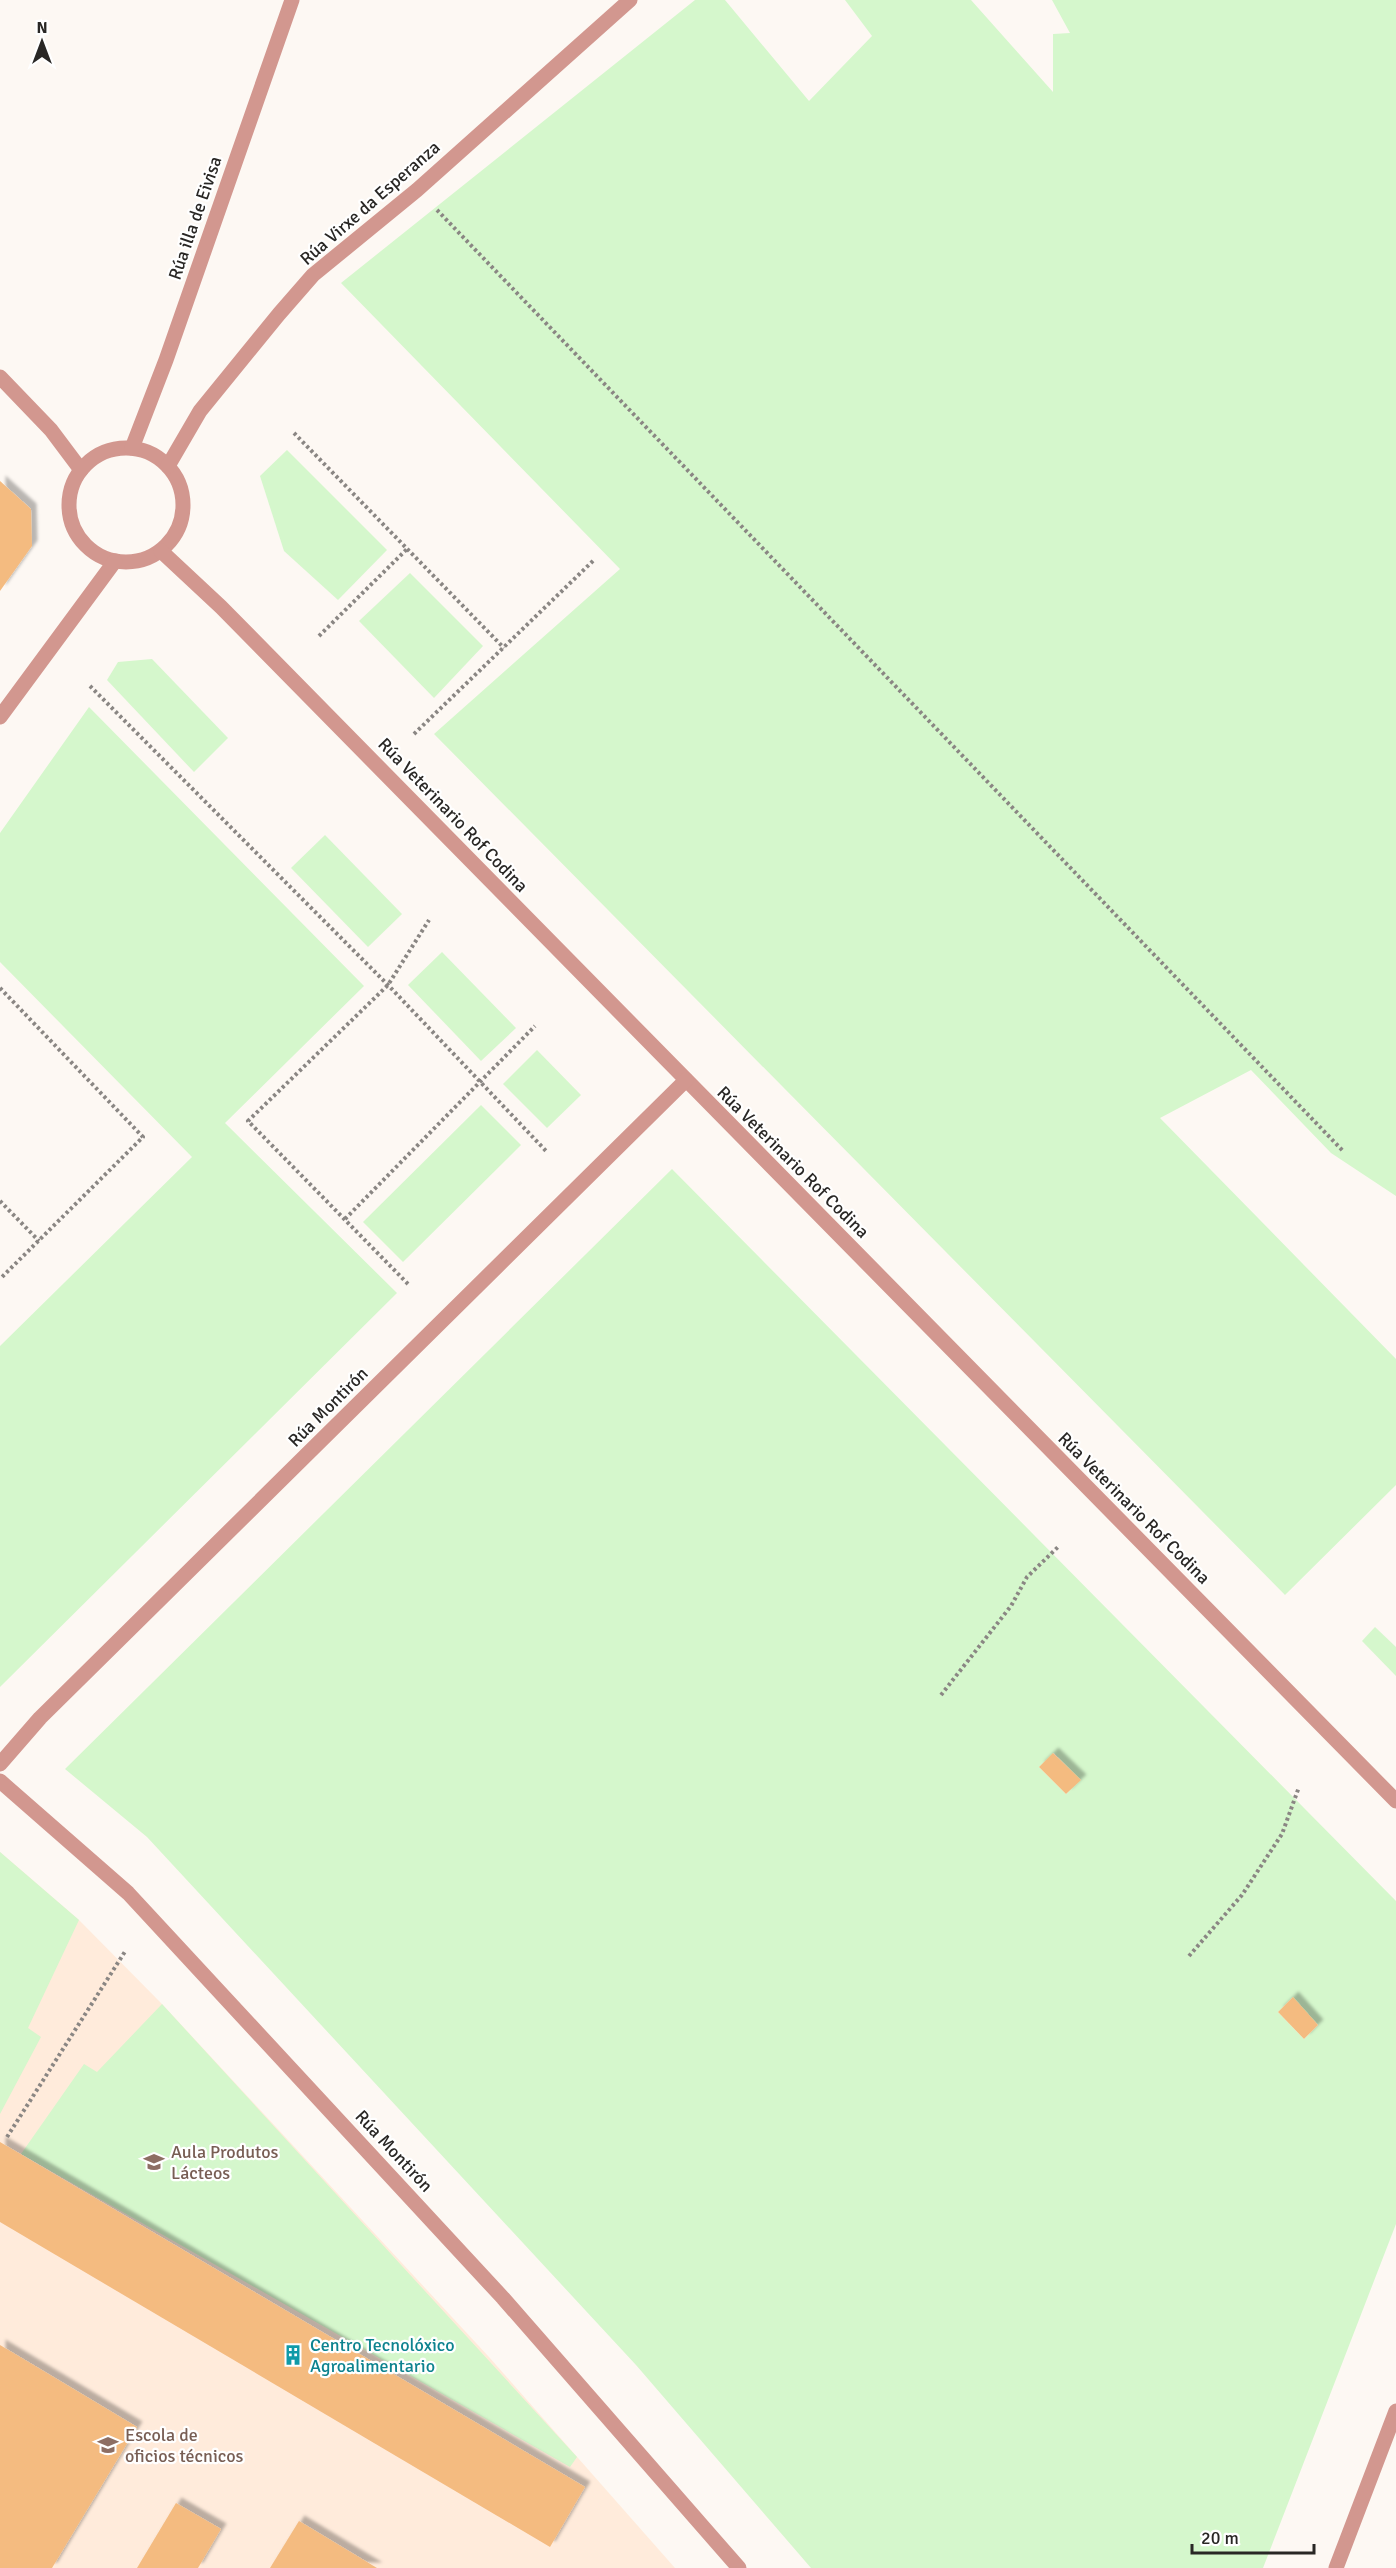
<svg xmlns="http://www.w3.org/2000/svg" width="1396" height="2568" font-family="Signika,sans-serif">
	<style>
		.education { fill: #ffebdb }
		.green { fill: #d5f7cc; fill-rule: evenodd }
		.building { fill: #f4bb80; filter: url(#shadow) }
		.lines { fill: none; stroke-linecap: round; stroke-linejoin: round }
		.path { stroke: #8a8683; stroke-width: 4; stroke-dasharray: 3 3; stroke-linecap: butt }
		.minor { stroke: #d2978f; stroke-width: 15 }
		.labels { text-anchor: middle; stroke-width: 4.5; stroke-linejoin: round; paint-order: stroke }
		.street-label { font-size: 18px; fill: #292725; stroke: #fff }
		.education-label { font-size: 18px; fill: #785e54; stroke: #fff; text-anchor: start }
		.culture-label { font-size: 18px; fill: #0d838f; stroke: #fff; text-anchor: start }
	</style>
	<defs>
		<filter id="shadow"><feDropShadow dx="5.5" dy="-5.5" stdDeviation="1.5" flood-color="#0004"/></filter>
	</defs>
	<rect width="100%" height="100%" fill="#fdf8f3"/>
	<path class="education" d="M0,1852L79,1920L162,2004L489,2357L675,2568H0Z"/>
	<g class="green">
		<path d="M695,0H725L809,101L872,36L845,0H971L1053,92V34L1070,33L1052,0H1396V1196L1331,1153L1251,1070L1160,1118L1396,1359V1485L1285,1595L434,734L620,569L341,283Z"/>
		<path d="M287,450L387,550L338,600L284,551L260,476Z"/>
		<path d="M410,573L483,646L434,698L359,621Z"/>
		<path d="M152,659L228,738L194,772L107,680L118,662Z"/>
		<path d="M89,707L364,986L225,1123L397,1293L0,1687V1346L192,1157L0,962V833Z"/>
		<path d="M325,835L402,914L368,947L291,868Z"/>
		<path d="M442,952L516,1028L481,1061L408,985Z"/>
		<path d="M537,1050L581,1095L547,1128L503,1084Z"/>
		<path d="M481,1105L521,1145L403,1262L363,1222Z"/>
		<path d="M672,1169L1396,1901V2224L1263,2568H811L636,2365L147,1837L65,1769ZM1054,1753L1080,1780L1066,1794L1039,1767ZM1292,1998L1318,2025L1304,2039L1278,2012Z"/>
		<path d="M1375,1627L1396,1647V1676L1362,1641Z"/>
		<path d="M0,1852L79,1920L28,2028L41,2037L0,2114Z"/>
		<path d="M162,2004L577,2457L570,2467L21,2154L84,2064L97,2072Z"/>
	</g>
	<g class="building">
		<path d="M0,481L31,509L32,546L0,591Z"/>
		<path d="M1053,1753L1081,1780L1066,1794L1039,1767Z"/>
		<path d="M1293,1997L1318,2025L1304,2039L1278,2012Z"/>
		<path d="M0,2142L585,2487L550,2547L0,2222Z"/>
		<path d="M0,2345L137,2427L52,2568H0Z"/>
		<path d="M176,2503L221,2529L198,2568H137Z"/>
		<path d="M299,2521L377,2568H270Z"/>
	</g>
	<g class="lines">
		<g class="path">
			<path d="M437,210L1344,1152"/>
			<path d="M294,433L504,648"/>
			<path d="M319,636L407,549"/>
			<path d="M90,686L388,985L547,1152"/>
			<path d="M414,734L595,559"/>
			<path d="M0,988L143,1137L0,1279"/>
			<path d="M0,1201L39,1241"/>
			<path d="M345,1219L535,1026"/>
			<path d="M408,1284L248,1121L388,985L429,920"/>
			<path d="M941,1695L1011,1606L1027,1577L1059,1546"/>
			<path d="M1189,1956L1242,1895L1282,1834L1299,1787"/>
			<path d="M7,2137L126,1950"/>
		</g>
		<g class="minor">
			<path d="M0,377L51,430L81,470"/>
			<circle cx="126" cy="505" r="57"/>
			<path d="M132,448L166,360L292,0"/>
			<path d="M168,466L200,411L279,314L313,275L417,190L630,0"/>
			<path d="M161,551L221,607L1396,1801"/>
			<path d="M0,717L115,561"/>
			<path d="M0,1764L40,1718L686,1080"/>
			<path d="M0,1781L128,1893L503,2298L739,2568"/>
			<path d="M1336,2568L1396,2411"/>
		</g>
	</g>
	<defs>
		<g id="university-bare" transform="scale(1.62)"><path d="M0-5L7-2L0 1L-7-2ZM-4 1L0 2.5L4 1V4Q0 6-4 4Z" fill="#8d6e63" stroke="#fff" stroke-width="2.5" paint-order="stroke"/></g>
		<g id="building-bare" transform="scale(1.62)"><path d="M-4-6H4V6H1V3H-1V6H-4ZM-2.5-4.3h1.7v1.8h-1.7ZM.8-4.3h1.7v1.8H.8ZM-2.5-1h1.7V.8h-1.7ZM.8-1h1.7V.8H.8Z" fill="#0f9aa8" stroke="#fff" stroke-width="2.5" paint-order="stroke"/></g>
	</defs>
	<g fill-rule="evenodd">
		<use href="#university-bare" x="154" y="2162"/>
		<use href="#building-bare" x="293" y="2355"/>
		<use href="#university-bare" x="108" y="2445"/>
	</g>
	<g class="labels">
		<g class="street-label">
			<text transform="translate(370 203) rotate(-41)" y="6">Rúa Virxe da Esperanza</text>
			<text transform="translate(195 218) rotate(-71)" y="6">Rúa illa de Eivisa</text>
			<text transform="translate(453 815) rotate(46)" y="6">Rúa Veterinario Rof Codina</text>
			<text transform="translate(793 1162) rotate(45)" y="6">Rúa Veterinario Rof Codina</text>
			<text transform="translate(328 1407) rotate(-45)" y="6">Rúa Montirón</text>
			<text transform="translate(1134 1508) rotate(45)" y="6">Rúa Veterinario Rof Codina</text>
			<text transform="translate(394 2151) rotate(47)" y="6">Rúa Montirón</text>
		</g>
		<g class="education-label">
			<text x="171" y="2158">Aula Produtos<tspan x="171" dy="21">Lácteos</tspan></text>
			<text x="125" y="2441">Escola de<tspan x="125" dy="21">oficios técnicos</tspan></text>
		</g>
		<g class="culture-label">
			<text x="310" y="2351">Centro Tecnolóxico<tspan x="310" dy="21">Agroalimentario</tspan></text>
		</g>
	</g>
	<g transform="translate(42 42)" stroke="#ffffff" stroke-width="4.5" paint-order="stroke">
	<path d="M0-4.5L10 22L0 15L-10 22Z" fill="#292725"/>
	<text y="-9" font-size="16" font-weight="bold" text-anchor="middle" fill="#292725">N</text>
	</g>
	<path d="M1192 2544v9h122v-9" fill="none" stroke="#292725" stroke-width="3"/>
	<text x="1201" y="2544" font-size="18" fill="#292725" stroke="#ffffff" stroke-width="4.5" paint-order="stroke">20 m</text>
</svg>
